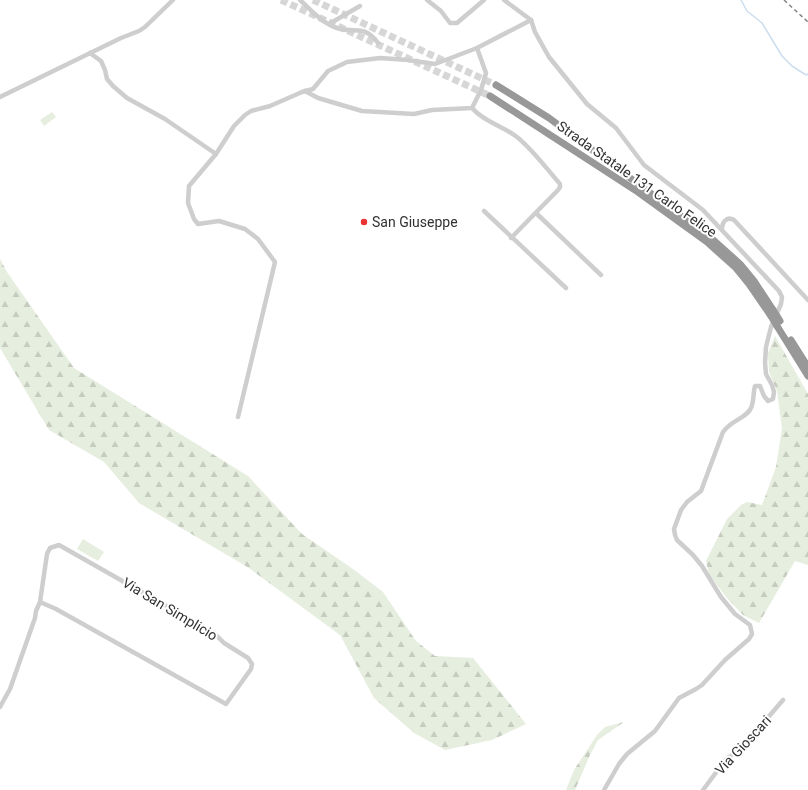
<svg xmlns="http://www.w3.org/2000/svg" width="808" height="790" font-family="Roboto,sans-serif">
	<style>
		.forest { fill: url(#forest-firs) }
		.garden { fill: #e6eedf }
		.lines { fill: none; stroke-linecap: round; stroke-linejoin: round }
		.stream { stroke: #ccdeee; stroke-width: 1.5 }
		.highway-tunnel { stroke: #d6d6d6; stroke-width: 7; stroke-dasharray: 7 3.5; stroke-linecap: butt }
		.minor { stroke: #cecece; stroke-width: 4.5 }
		.highway { stroke: #989898; stroke-width: 7 }
		.rail { stroke: #868686; stroke-width: 1.5; stroke-dasharray: 4 3; stroke-linecap: butt }
		.highway-bridge { stroke: #989898; stroke-width: 7 }
		.poi-dot { fill: #e93335; stroke: #fff; stroke-width: 1.5 }
		.labels { text-anchor: middle; stroke-width: 4; stroke-linejoin: round; paint-order: stroke }
		.street-label { font-size: 14px; fill: #313131; stroke: #fff }
		.poi-label { font-size: 14px; fill: #313131; stroke: #fff; text-anchor: start }
	</style>
	<defs>
		<pattern id="forest-firs" width="22" height="20" patternUnits="userSpaceOnUse"><rect width="22" height="20" fill="#e6eedf"/><path d="M5 1l3.5 6h-7zM16 11l3.5 6h-7z" fill="#c6cdc0"/></pattern>
	</defs>
	<rect width="100%" height="100%" fill="#fff"/>
	<g class="forest">
		<path d="M0,259L7,272L74,368L248,476L302,534L353,569L383,592L416,641L435,656L473,658L526,724L492,740L445,750L414,733L374,698L340,635L249,568L139,503L104,462L49,430L0,348Z"/>
		<path d="M775,336L808,394V565L795,561L759,623L743,615L726,597L709,574L706,561L727,519L741,505L747,502L762,505L776,467L782,428L777,391L769,372L768,353Z"/>
		<path d="M624,722L598,740L590,755L575,790H566L574,770L597,735L605,727Z"/>
	</g>
	<g class="garden">
		<path d="M52,112L56,117L44,126L40,120Z"/>
		<path d="M83,539L104,552L98,561L77,549Z"/>
	</g>
	<g class="lines">
		<path class="stream" d="M741,0L747,11L762,23L782,56L792,66L806,75L808,74"/>
		<g class="highway-tunnel">
			<path d="M281,0L490,96"/>
			<path d="M313,0L496,85"/>
		</g>
		<g class="minor">
			<path d="M300,0C311,10 322,23 337,28C356,34 364,24 378,43"/>
			<path d="M427,0L441,11L450,23H457L484,0"/>
			<path d="M504,0L531,20"/>
			<path d="M531,20L535,32L549,57L587,104L616,128L644,165L703,210L779,291L782,297L781,304L771,327L766,347L765,363L766,374L772,385L774,392L773,399L768,401L764,396L760,386H755C753,393 754,402 751,408C746,419 732,419 723,432L701,491L687,502L681,510L674,529L675,535L677,540L693,555L702,566L721,597L735,614L750,625L752,634L749,639L725,660L702,685L696,689L679,698L655,731L627,754L619,764L604,790"/>
			<path d="M329,24L360,6"/>
			<path d="M90,53L101,61L105,70L107,79L113,86L127,98L165,119L216,154"/>
			<path d="M305,91L313,89L328,71L347,62L380,58L408,60L435,64L477,48L531,20"/>
			<path d="M0,97L121,38L139,31L145,27L173,0"/>
			<path d="M472,108C484,122 503,126 517,137C533,150 546,168 560,184V187L558,190L511,238"/>
			<path d="M484,211L566,288"/>
			<path d="M536,213L601,275"/>
			<path d="M722,229C722,222 727,216 734,220L808,300"/>
			<path d="M238,417L275,262L258,239L245,229L219,221L198,224L194,219L188,203L189,186L216,154L234,126L245,115L251,111L270,106L302,92L305,91L318,98L362,111L414,114L432,110L472,108L481,90L486,73L477,48"/>
			<path d="M0,707L10,689L35,618L36,611L40,602L47,554L50,548L59,545L214,633L224,643L248,658L252,664L251,669L226,704L56,609L40,602"/>
			<path d="M703,790L726,759L741,749L783,700"/>
		</g>
		<g class="highway">
			<path d="M496,85L549,118L710,237L740,264L754,281L773,310"/>
			<path d="M490,96L635,190L707,242L736,268L749,284L771,316"/>
			<path d="M777,326L808,376"/>
			<path d="M791,340L808,367"/>
		</g>
		<path class="rail" d="M784,0L808,22"/>
		<g class="highway-bridge">
			<path d="M773,310L780,321"/>
			<path d="M771,316L777,326"/>
		</g>
	</g>
	<circle class="poi-dot" cx="364" cy="222" r="4"/>
	<g class="labels">
		<g class="street-label">
			<text transform="translate(637 179) rotate(35)" y="5">Strada Statale 131 Carlo Felice</text>
			<text transform="translate(170 609) rotate(31)" y="5">Via San Simplicio</text>
			<text transform="translate(743 745) rotate(-47)" y="5">Via Gioscari</text>
		</g>
		<g class="poi-label">
			<text x="372" y="227">San Giuseppe</text>
		</g>
	</g>
</svg>
